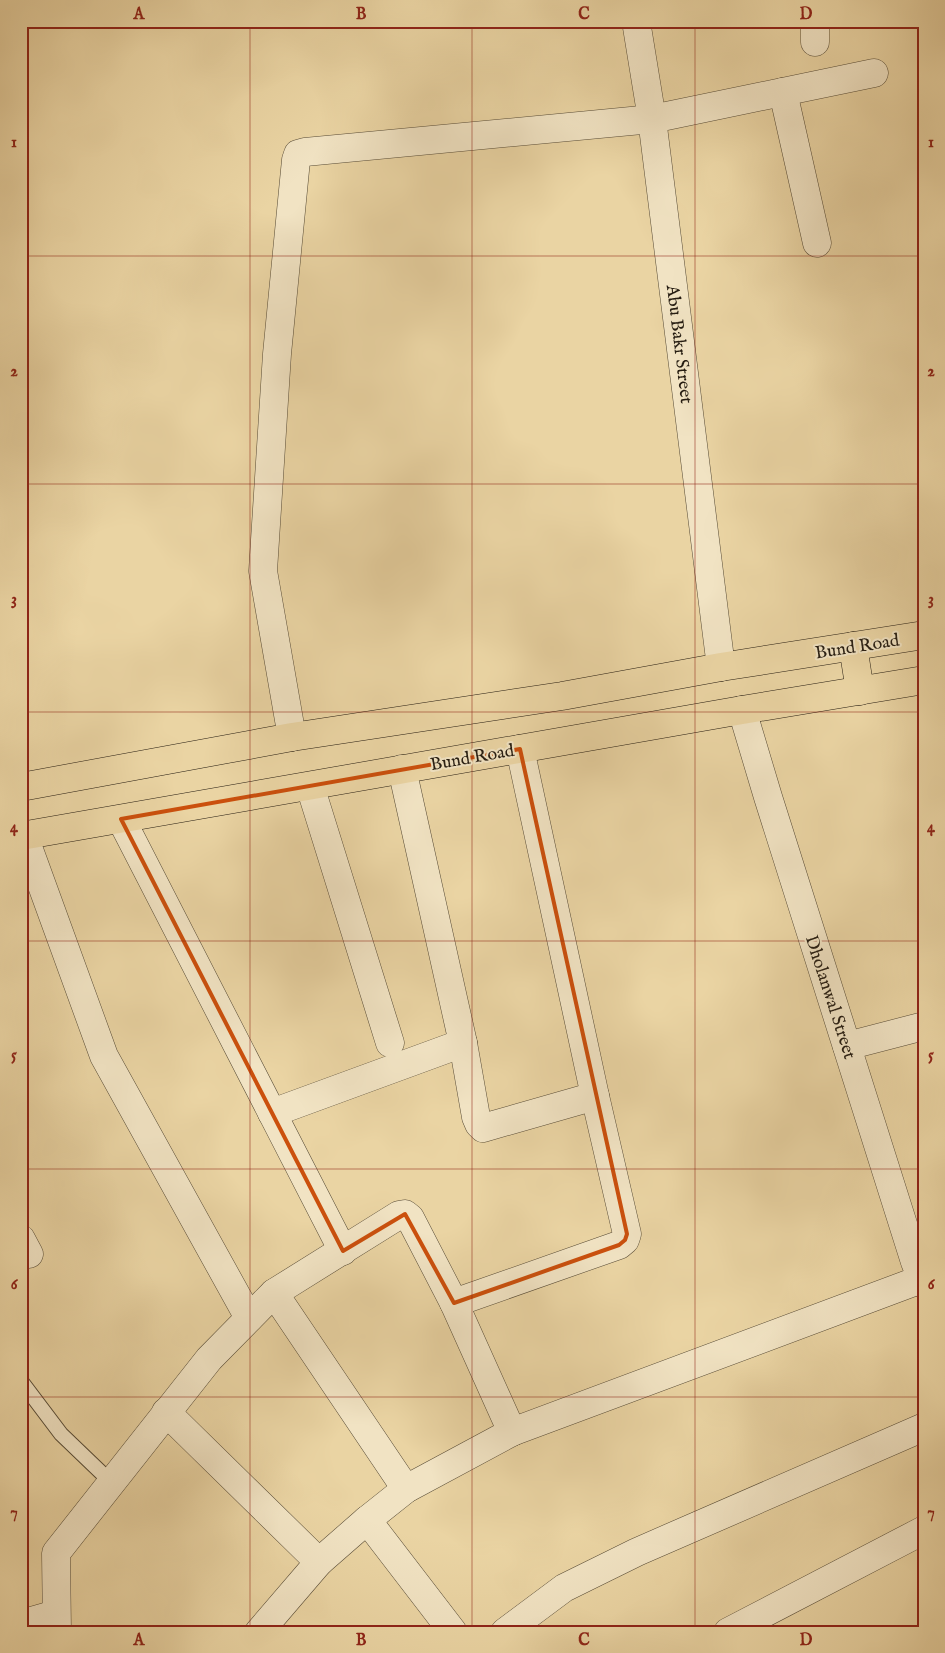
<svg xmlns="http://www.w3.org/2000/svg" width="945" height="1653" font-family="'IM FELL English',serif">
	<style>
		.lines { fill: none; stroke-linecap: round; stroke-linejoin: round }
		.service-casing { stroke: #574b36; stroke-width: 16 }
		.minor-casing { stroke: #574b36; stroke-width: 29 }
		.tertiary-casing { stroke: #574b36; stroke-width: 29 }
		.primary-casing { stroke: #261d12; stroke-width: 29 }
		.service { stroke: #f1e3c3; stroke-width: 14 }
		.minor { stroke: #f1e3c3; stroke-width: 28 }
		.tertiary { stroke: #f1e3c3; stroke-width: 28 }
		.primary { stroke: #ead4a3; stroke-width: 28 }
		.marked { fill: none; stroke: #cb500d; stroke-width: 4; stroke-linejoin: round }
		.grid { fill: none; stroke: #8f2418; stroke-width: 1; stroke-opacity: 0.55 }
		.labels { text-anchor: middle; stroke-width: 4; stroke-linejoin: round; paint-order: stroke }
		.street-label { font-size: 18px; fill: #261d12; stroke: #f1e3c3 }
		.neatline { fill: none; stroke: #8f2418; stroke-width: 2 }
		.grid-label { font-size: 16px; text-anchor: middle; font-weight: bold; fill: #8f2418 }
	</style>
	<rect width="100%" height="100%" fill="#ead4a3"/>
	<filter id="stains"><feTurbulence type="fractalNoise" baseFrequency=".004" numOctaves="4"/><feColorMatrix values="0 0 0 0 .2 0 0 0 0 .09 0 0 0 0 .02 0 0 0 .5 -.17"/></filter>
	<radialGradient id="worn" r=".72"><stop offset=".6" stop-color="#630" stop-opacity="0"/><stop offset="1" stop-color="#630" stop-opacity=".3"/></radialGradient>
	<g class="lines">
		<g class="service-casing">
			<path id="service" d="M21,1381L61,1434L112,1483"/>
		</g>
		<g class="minor-casing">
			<g id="minor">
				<path d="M815,42V21"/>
				<path d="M783,92L817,243"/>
				<path d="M292,737L263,571L277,354L296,160L298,154L305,152L652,119L874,73"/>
				<path d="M402,769L463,1043L476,1117L479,1124L483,1128L595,1096"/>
				<path d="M310,786L390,1043"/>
				<path d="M121,819L343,1251"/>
				<path d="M24,836L104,1056L249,1318"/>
				<path d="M847,1046L924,1026"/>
				<path d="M272,1113L463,1043"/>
				<path d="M21,1239L29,1254"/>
				<path d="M274,1293L406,1489"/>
				<path d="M454,1303L619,1245L625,1240L627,1234L595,1096L520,749"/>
				<path d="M166,1412L319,1562"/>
				<path d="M367,1520L406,1489L512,1432L922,1279"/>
				<path d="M21,1624L56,1614"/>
				<path d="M57,1632L56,1553L209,1359L274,1293L399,1215L405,1214L410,1218L454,1303L512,1432"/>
				<path d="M259,1632L319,1562L367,1520L453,1632"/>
				<path d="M505,1632L564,1588L637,1552L924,1427"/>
				<path d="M728,1632L924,1530"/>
			</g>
		</g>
		<g class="tertiary-casing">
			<g id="tertiary">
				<path d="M636,21L652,119L721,667"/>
				<path d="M742,710L768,797L915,1262L924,1284"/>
			</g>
		</g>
		<g class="primary-casing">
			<g id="primary">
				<path d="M853,646L860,691"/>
				<path d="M21,787L292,737L562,696L721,667L924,635"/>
				<path d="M21,836L742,710L924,680"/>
			</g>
		</g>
		<use href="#service" class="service"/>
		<use href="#minor" class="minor"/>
		<use href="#tertiary" class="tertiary"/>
		<use href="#primary" class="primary"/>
	</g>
	<path class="marked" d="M520,749L627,1234L625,1240L619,1245L454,1303L405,1214L343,1251L121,819Z"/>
	<path class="grid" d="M250,21V1632M472,21V1632M695,21V1632M21,256H924M21,484H924M21,712H924M21,941H924M21,1169H924M21,1397H924"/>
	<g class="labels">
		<g class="street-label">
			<text transform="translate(680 344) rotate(83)" y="6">Abu Bakr Street</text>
			<text transform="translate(857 646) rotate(-9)" y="6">Bund Road</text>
			<text transform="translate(472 757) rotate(-10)" y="6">Bund Road</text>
			<text transform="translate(831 997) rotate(72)" y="6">Dholanwal Street</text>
		</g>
	</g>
	<rect width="945" height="1653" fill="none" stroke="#ead4a3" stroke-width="55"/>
	<rect x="28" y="28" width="890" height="1598" class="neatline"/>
	<g class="grid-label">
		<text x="139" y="19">A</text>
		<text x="361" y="19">B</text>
		<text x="584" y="19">C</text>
		<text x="806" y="19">D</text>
		<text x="14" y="147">1</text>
		<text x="931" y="147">1</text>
		<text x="14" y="376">2</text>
		<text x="931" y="376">2</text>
		<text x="14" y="604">3</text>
		<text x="931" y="604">3</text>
		<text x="14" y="832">4</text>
		<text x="931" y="832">4</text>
		<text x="14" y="1060">5</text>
		<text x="931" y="1060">5</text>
		<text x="14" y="1289">6</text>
		<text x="931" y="1289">6</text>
		<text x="14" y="1517">7</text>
		<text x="931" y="1517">7</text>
		<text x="139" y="1645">A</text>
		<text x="361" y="1645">B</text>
		<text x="584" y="1645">C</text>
		<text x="806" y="1645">D</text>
	</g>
	<rect width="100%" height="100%" filter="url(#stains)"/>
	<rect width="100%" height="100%" fill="url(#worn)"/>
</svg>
